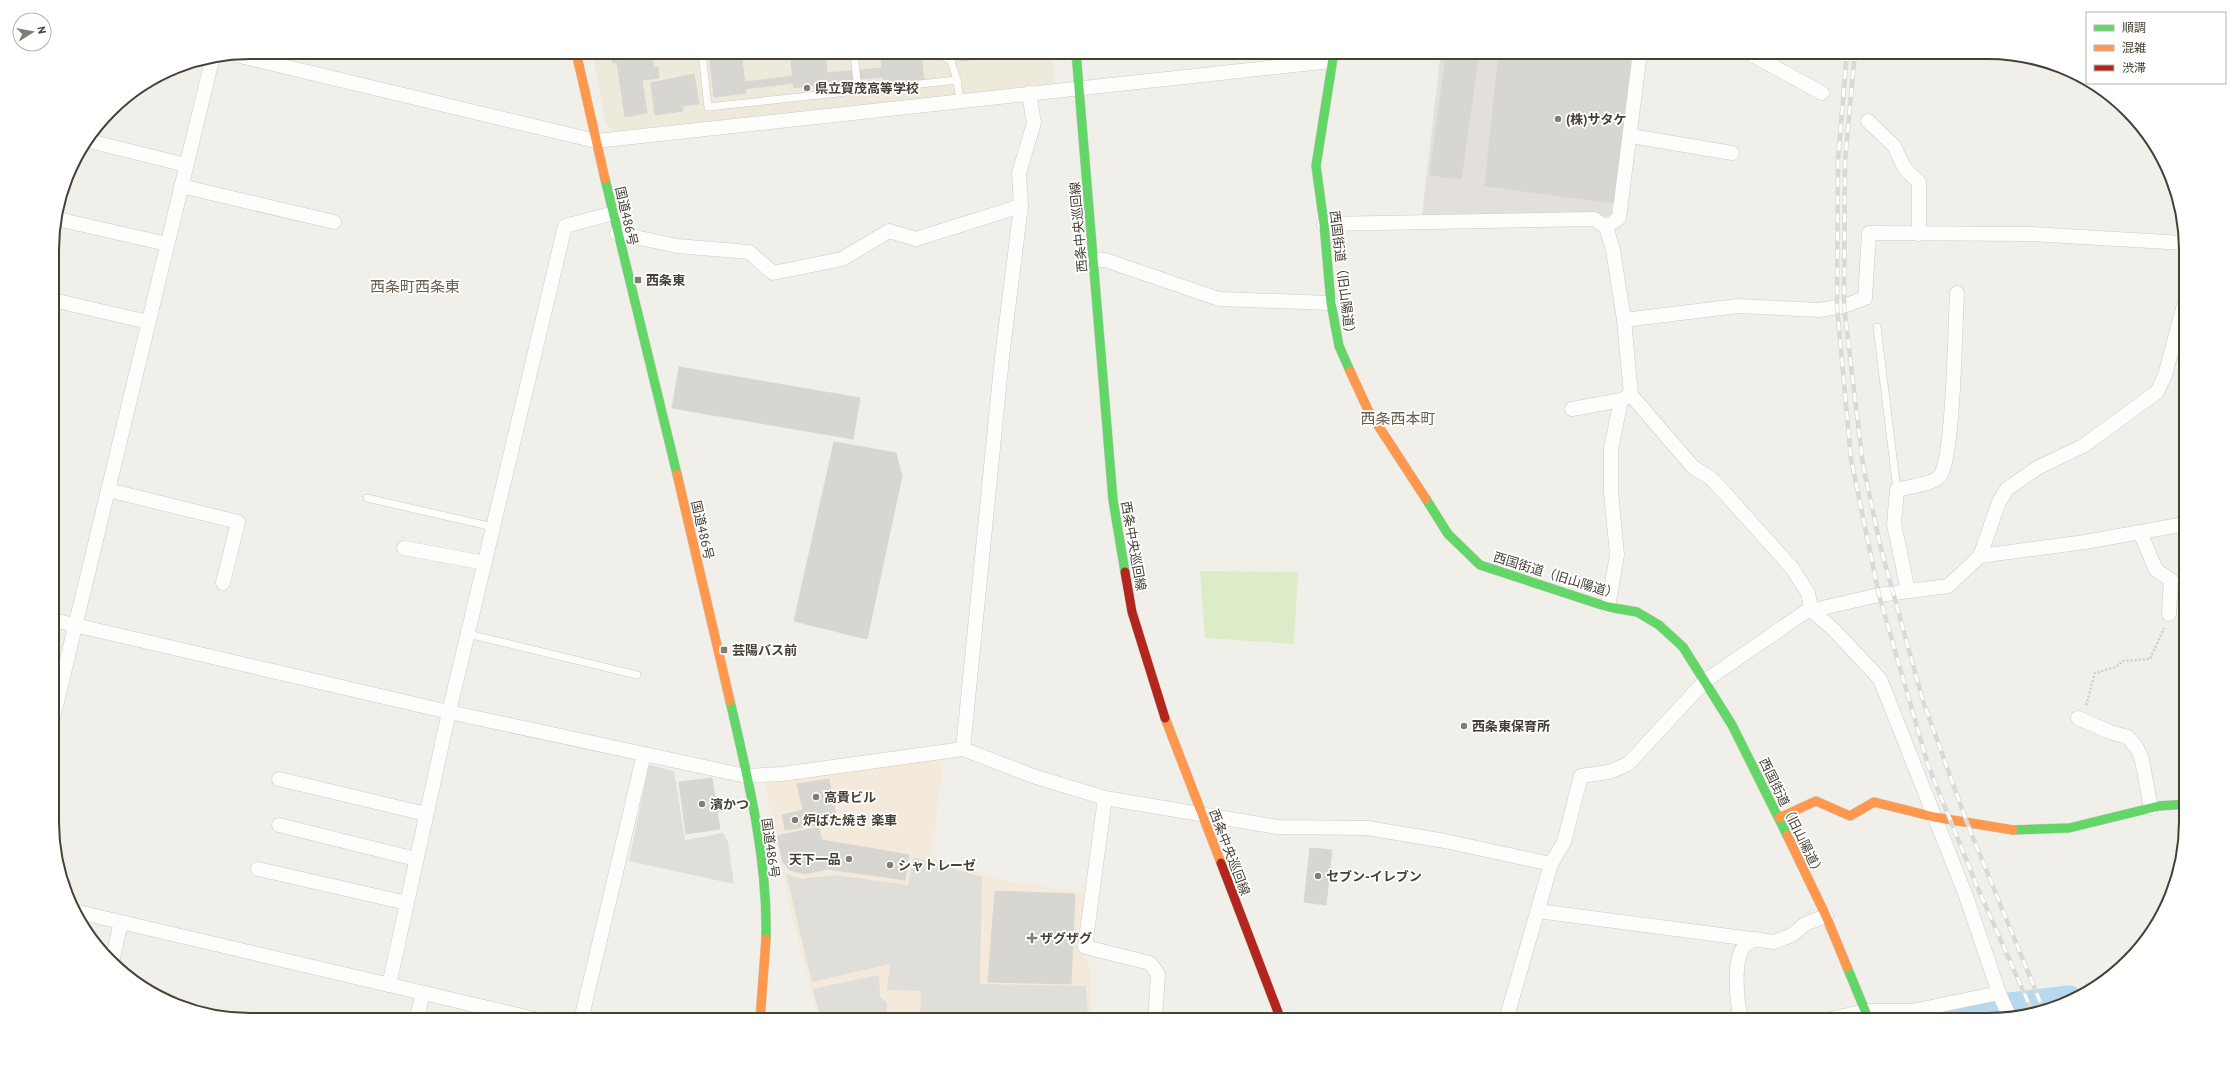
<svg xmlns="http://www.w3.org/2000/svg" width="2238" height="1072" font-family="'PT Sans','Noto Sans JP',sans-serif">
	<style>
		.commercial { fill: #f4eadc }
		.industrial { fill: #e3e0db }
		.education { fill: #eeeadb }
		.green { fill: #ddecc8 }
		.parking { fill: #dfded9 }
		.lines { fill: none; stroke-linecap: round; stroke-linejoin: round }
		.river { stroke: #b7d9f0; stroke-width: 31 }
		.building { fill: #d8d6d1; stroke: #d9d6cf }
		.lane-casing { stroke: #cdcbc5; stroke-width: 8 }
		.street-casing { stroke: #cdcbc5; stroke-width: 15 }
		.fast-casing { stroke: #d0ccc0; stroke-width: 10 }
		.slow-casing { stroke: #d0ccc0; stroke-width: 10 }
		.jam-casing { stroke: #d0ccc0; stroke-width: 10 }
		.path { stroke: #d1ceca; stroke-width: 2.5; stroke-dasharray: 2 2; stroke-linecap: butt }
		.lane { stroke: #fdfdfc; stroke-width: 7 }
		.street { stroke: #fdfdfc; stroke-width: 14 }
		.fast { stroke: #63d668; stroke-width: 9 }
		.slow { stroke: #ff974d; stroke-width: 9 }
		.jam { stroke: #b3261e; stroke-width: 9 }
		.rail-casing { stroke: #d9d9d8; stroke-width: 4.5 }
		.rail { stroke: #fff; stroke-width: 3; stroke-dasharray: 9; stroke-linecap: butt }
		.poi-dot { fill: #827d74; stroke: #fff; stroke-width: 1.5 }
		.labels { text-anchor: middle; stroke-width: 3.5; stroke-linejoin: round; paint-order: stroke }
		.poi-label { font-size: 13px; font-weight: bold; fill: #474035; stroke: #fff; text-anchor: start }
		.street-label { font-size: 13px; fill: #474035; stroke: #fff }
		.quarter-label { font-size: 15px; fill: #6a5e4c; stroke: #fff }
		.rim { fill: none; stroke: #474035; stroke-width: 2 }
	</style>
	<rect width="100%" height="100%" fill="#f0efea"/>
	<path class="commercial" d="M944,756L931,859L975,870L1003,880L1087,893L1083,953L1091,969V1020H818L789,903L764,780Z"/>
	<path class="industrial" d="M1389,52H1632L1630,59L1611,216L1422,215L1440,60Z"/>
	<path class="education" d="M592,52H1052L1055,83L618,133L606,125Z"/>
	<path class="green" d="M1200,571L1298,572L1294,644L1205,638Z"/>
	<g class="parking">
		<path d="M649,765L674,771L685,840L723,833L728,842L734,884L629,861Z"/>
		<path d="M913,857L982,877L980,984L1086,986L1088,1020H920L921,991L887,990L890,964L812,982L786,874L802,879L834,875L908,885Z"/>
		<path d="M879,975L880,996L887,1003V1013L820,1016L813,989Z"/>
	</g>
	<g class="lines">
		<path class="river" d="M1940,1020L2001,1009L2069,1001"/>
	</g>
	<g class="building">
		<path d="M611,52H651L654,68L658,67L659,78L642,80L647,113L625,117L617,63H613Z"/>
		<path d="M709,52H741L746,93L714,97Z"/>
		<path d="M790,52H825L828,84L794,88Z"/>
		<path d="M880,52L921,53L924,80L884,85Z"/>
		<path d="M959,52H994V57L960,61Z"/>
		<path d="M1422,52H1479L1461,179L1430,175L1446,56Z"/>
		<path d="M1499,52H1632L1614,203L1485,186Z"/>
		<path d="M882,68L883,77L828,82L827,73Z"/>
		<path d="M694,74L699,104L682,106L683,111L655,115L651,83Z"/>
		<path d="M793,76L794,83L745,89V82Z"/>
		<path d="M679,367L860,398L853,439L672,408Z"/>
		<path d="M834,442L896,453L902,476L867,639L794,621Z"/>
		<path d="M712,778L715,797H721L722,811L717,812L720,829L686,834L679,782Z"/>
		<path d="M829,779L837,822L785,830L782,815L803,810L797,784Z"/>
		<path d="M819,827L827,869L805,874L790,870L783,862L777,836Z"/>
		<path d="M822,840L875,849L870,875L827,869Z"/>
		<path d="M1310,848L1332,850L1326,905L1304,902Z"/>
		<path d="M875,849L909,855L905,880L870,875Z"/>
		<path d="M995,891L1075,894L1071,984L988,982Z"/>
		<path d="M897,1016V1020H831V1017Z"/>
	</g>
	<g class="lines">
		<g class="lane-casing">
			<g id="lane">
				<path d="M702,52L708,107L957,80L960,101"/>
				<path d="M854,52L858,91"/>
				<path d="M936,52L951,61L957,80"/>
				<path d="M1877,327L1897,490"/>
				<path d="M367,498L493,527"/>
				<path d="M468,634L637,675"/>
			</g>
		</g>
		<g class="street-casing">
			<g id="street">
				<path d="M1747,52L1822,93"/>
				<path d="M236,55L596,141L1331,61"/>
				<path d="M1029,93L1034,123L1019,173L1021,206L1002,357L963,749L1033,776L1105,798L1277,827L1367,828L1445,841L1551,864"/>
				<path d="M1868,121L1894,146L1905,169L1919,182V234"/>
				<path d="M1631,136L1732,153"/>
				<path d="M89,141L186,165"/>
				<path d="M181,186L334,222"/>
				<path d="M57,219L167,244"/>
				<path d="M1324,224L1594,219L1606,227L1613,250L1624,320L1631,395L1693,467L1712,479L1792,568L1808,593L1812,611L1832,628L1880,679L1966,896L1999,993L2010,1018"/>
				<path d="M1606,227L1619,218L1640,52"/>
				<path d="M617,233L677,246L749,252L773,273L842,259L889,231L916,239L1021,206"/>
				<path d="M1094,260H1105L1219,299L1331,303"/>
				<path d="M53,300L148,322"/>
				<path d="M1624,320L1738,306L1819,310L1844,306L1865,298L1869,233L2031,234L2184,243"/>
				<path d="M1572,409L1621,400"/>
				<path d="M108,490L238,522L223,583"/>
				<path d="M2140,532L2156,570L2171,580L2169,614"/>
				<path d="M404,548L485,563"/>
				<path d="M1980,556L2085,542L2185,524"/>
				<path d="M1908,591L1894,524L1897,490C1907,487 1934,484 1940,476C1954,456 1955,324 1957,293"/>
				<path d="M1608,607L1617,555L1611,492V449L1621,400L1631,395"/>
				<path d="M53,620L449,712L746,776L782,774L963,749"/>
				<path d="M53,718L212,60"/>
				<path d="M2078,718L2110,732L2128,737L2137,748L2142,760L2151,808"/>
				<path d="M279,779L426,814"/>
				<path d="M1105,798L1085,947L1150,963L1158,974L1155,1020"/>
				<path d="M279,825L416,859"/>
				<path d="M258,869L407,903"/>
				<path d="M74,911L539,1020"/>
				<path d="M1538,911L1774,942L1792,935L1805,924L1826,916"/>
				<path d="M112,962L121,922"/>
				<path d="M389,985L449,712L565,226L614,213"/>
				<path d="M416,1020L423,993"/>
				<path d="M480,1020L483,1007"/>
				<path d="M581,1020L644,754"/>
				<path d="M1506,1020L1551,864L1564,842L1581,776L1609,772L1628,764L1705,681L1805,612L1879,595L1948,586L1980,556L1999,502L2007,489L2037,468L2083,446L2157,392L2165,375L2185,301"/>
				<path d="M1741,1020C1737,1001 1732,960 1745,945C1748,942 1752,941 1756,939"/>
				<path d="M1825,1020L1866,1011H1912L1999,993"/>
			</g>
		</g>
		<g class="fast-casing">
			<g id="fast">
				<path d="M1076,52L1113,500L1125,572"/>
				<path d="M1334,52L1316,166L1324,224L1331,303L1339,346L1350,371"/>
				<path d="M605,179L677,474"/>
				<path d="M1426,499L1448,534L1480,565L1608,607L1637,612L1659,625L1683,647L1732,725L1787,835"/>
				<path d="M730,701C748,778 768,859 766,939"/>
				<path d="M2013,830L2069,828L2159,806L2186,804"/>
				<path d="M1847,967L1869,1020"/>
			</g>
		</g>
		<g class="slow-casing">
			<g id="slow">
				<path d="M576,52L605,179"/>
				<path d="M1350,371L1368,410L1426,499"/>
				<path d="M677,474L730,701"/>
				<path d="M1165,718L1221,863"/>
				<path d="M1779,818L1816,801L1850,816L1874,802L1934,817L2013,830"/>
				<path d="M1787,835L1826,916L1847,967"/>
				<path d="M760,1020L766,939"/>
			</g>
		</g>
		<g class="jam-casing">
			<g id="jam">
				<path d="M1125,572L1132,612L1165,718"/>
				<path d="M1221,863L1281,1020"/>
			</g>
		</g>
		<path class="path" d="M2086,705L2095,673L2116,667L2123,661L2150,659L2164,628"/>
		<use href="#lane" class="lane"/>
		<use href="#street" class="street"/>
		<use href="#fast" class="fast"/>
		<use href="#slow" class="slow"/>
		<use href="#jam" class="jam"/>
		<g class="rail-casing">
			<g id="rail">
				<path d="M1847,52L1838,160L1837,307L1851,459L1879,595L1928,765L1979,891L2033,1013"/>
				<path d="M1855,52L1845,161L1844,306L1863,465L1881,549L1923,701L1969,828L2044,1011"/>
			</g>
		</g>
		<use href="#rail" class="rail"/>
	</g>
	<g class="poi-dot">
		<circle cx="807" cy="88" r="4"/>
		<circle cx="1558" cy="119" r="4"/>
		<rect x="634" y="276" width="8" height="8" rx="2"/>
		<rect x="720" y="646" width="8" height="8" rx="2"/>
		<circle cx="1464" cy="726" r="4"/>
		<circle cx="816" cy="797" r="4"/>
		<circle cx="702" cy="804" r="4"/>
		<circle cx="795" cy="820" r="4"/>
		<circle cx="849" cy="859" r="4"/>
		<circle cx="890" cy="865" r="4"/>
		<circle cx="1318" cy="876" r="4"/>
		<path d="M1030 932h4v4h4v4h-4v4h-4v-4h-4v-4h4z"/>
	</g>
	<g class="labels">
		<g class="poi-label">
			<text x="815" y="93">県立賀茂高等学校</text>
			<text x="1566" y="124">(株)サタケ</text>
			<text x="646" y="285">西条東</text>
			<text x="732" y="655">芸陽バス前</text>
			<text x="1472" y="731">西条東保育所</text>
			<text x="824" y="802">高貴ビル</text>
			<text x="710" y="809">濱かつ</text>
			<text x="803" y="825">炉ばた焼き 楽車</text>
			<text x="841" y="864" text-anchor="end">天下一品</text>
			<text x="898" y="870">シャトレーゼ</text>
			<text x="1326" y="881">セブン-イレブン</text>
			<text x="1040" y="943">ザグザグ</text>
		</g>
		<g class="street-label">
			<text transform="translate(627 216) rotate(77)" y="5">国道486号</text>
			<text transform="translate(1078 227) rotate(-95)" y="5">西条中央巡回線</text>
			<text transform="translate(1343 275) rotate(83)" y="5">西国街道（旧山陽道）</text>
			<text transform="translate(703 530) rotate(77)" y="5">国道486号</text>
			<text transform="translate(1134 546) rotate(80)" y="5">西条中央巡回線</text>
			<text transform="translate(1556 575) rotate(17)" y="5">西国街道（旧山陽道）</text>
			<text transform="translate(1792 817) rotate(64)" y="5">西国街道（旧山陽道）</text>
			<text transform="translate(771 848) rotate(82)" y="5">国道486号</text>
			<text transform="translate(1230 852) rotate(69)" y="5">西条中央巡回線</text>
		</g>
		<g class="quarter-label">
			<text x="415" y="292">西条町西条東</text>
			<text x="1398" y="424">西条西本町</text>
		</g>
	</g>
	<path d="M0 0H2238V1072H0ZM250 59H1988A191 191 0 0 1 2179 250V822A191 191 0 0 1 1988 1013H250A191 191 0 0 1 59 822V250A191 191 0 0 1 250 59Z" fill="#fff" fill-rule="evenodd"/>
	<path class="rim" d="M250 59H1988A191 191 0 0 1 2179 250V822A191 191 0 0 1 1988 1013H250A191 191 0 0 1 59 822V250A191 191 0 0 1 250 59Z"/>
	<rect x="2086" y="12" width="140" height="72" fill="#ffffff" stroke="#b5b3ae"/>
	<rect x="2094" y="25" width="20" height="6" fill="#63d668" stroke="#b5b3ae"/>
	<text x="2122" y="32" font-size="12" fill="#474035">順調</text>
	<rect x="2094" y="45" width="20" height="6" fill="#ff974d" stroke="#b5b3ae"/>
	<text x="2122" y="52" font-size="12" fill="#474035">混雑</text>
	<rect x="2094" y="65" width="20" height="6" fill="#b3261e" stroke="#b5b3ae"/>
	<text x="2122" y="72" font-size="12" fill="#474035">渋滞</text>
	<g transform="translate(32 32) rotate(79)"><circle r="19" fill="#ffffff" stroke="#b5b3ae"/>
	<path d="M0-3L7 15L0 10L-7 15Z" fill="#827d74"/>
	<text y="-6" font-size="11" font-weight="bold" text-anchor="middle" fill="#474035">N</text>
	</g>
</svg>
